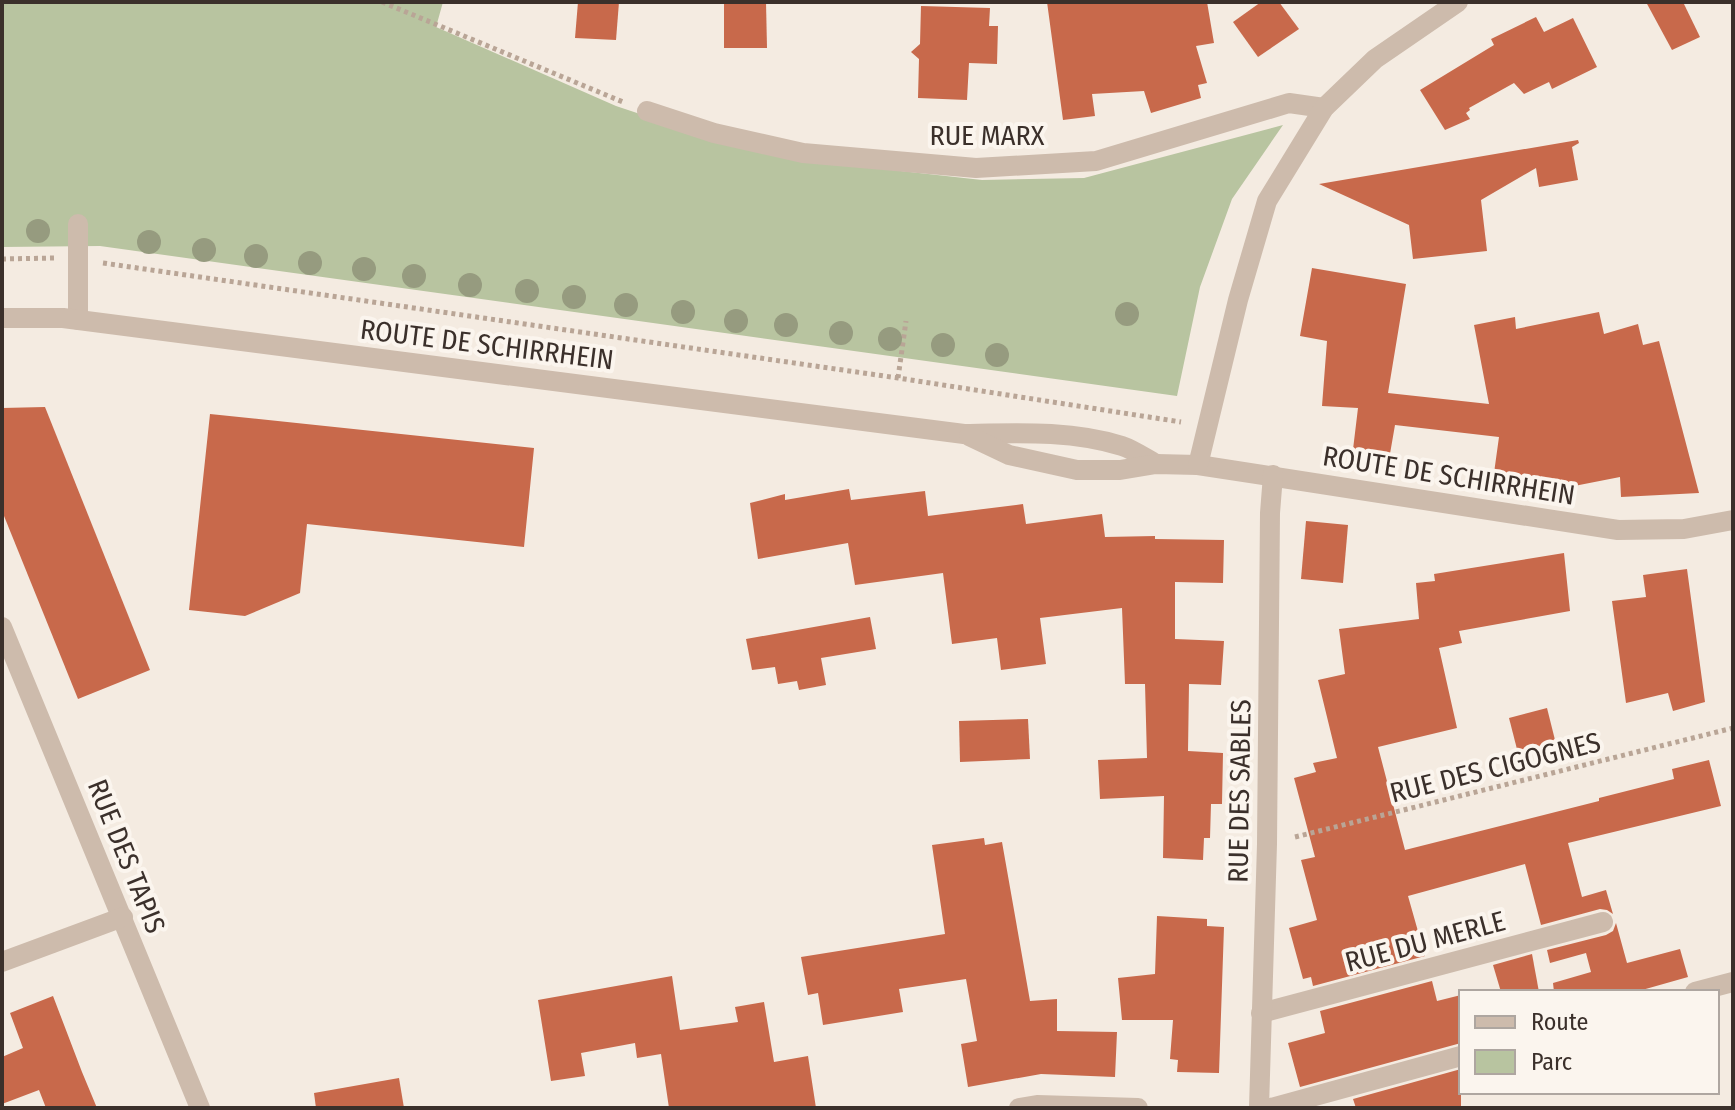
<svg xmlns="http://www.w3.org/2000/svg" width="1735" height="1110" font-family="'Fira Sans Condensed',sans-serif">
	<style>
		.green { fill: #b8c4a0 }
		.building { fill: #c8694b }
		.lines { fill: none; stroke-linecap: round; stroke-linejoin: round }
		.path { stroke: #b9a596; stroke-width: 5; stroke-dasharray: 4 4; stroke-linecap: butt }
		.minor { stroke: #cdbbac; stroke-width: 20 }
		.tree { fill: #969b7f }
		.labels { text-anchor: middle; stroke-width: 8; stroke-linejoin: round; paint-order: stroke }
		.street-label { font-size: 28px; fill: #3b302b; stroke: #fbf5ee }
	</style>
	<rect width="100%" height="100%" fill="#f4ebe1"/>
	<path class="green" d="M2,2H443L436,27L616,106L712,138L802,160L982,180L1084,178L1283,125L1232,199L1200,287L1177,396L100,246L2,247Z"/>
	<g class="building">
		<path d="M578,2H619L616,40L575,38Z"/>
		<path d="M724,2H766L767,48H724Z"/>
		<path d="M1047,2H1207L1214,43L1196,46L1207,83L1198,85L1201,98L1151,113L1144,91L1092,94L1095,116L1063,120Z"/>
		<path d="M1261,2H1279L1299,29L1258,57L1233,22Z"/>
		<path d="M1646,2H1683L1700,37L1672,50Z"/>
		<path d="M921,6L990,8L989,26H998L997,64L969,63L967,100L918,98L919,59L911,52L920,44Z"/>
		<path d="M1536,17L1544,32L1573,18L1597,67L1552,89L1549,82L1524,94L1514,83L1469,108L1470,110L1466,113L1470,119L1445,130L1420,90L1494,45L1491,39Z"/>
		<path d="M1578,140L1579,143L1572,147L1578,180L1539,187L1536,168L1481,200L1487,251L1413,259L1409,225L1319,184Z"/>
		<path d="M1312,268L1406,284L1388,393L1489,404L1474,325L1515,317L1516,329L1599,312L1604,334L1638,324L1643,345L1659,341L1699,493L1621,497L1620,477L1564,488L1563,484L1494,473L1499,437L1395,425L1387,471L1351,466L1358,408L1322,406L1327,341L1300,336Z"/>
		<path d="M45,407L150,670L78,699L2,511V408Z"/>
		<path d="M210,414L534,448L524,547L307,524L300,593L245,616L189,610Z"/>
		<path d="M849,489L851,500L925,491L928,516L1023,504L1026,524L1102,514L1105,537L1155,536V539L1224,540L1223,583L1175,582V639L1224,641L1221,685L1189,684L1188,751L1223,753L1222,804H1211L1210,838H1204L1203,860L1163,858L1164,796L1100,799L1098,760L1147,758L1145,684H1125L1122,608L1040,618L1046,664L1001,670L997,638L952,644L943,573L855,585L848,543L758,559L750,503L785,494V500Z"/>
		<path d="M1306,521L1348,525L1343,583L1301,579Z"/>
		<path d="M1564,553L1570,611L1459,631L1462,643L1439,648L1457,728L1378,747L1405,850L1599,801V798L1674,779L1672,769L1709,760L1721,806L1568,843L1582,897L1606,890L1613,914L1607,910L1600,909L1541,925L1525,864L1408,896L1425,956L1313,986L1311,977L1303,979L1289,928L1317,920L1301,860L1315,857L1294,778L1316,772L1313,763L1337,758L1318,680L1345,674L1339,629L1419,619L1416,583L1435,581L1434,574Z"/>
		<path d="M1687,569L1705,702L1673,711L1668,693L1626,703L1612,601L1646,597L1643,575Z"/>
		<path d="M870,617L876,649L821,658L826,685L799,690L797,681L778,684L775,667L752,670L746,639Z"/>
		<path d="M1547,708L1557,748L1519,757L1509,718Z"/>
		<path d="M1028,719L1030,759L960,762L959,721Z"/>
		<path d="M984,838L985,845L1002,842L1030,1001L1057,999V1031L1117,1032L1115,1077L1041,1074L968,1087L961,1044L977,1041L966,979L899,989L903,1012L823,1025L818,993L808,995L801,957L945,934L932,845Z"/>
		<path d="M1157,916L1207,919V926L1224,927L1219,1073L1177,1072L1178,1060L1170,1059L1173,1020H1122L1118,978L1155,974Z"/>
		<path d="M1616,923L1627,963L1680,949L1688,977L1635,992H1554L1553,983L1591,972L1586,953L1550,963L1547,950L1606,935L1613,931Z"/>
		<path d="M1532,954L1539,992H1501L1493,965Z"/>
		<path d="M672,976L680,1030L738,1022L735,1007L764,1002L774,1062L808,1056L816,1108H669L661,1054L637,1058L635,1043L581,1053L585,1076L551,1081L538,1000Z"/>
		<path d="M1432,981L1437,1001L1461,995V1043L1300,1087L1288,1043L1325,1033L1320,1011Z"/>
		<path d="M53,996L82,1072L97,1108H46L39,1090L2,1104V1057L23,1048L10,1013Z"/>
		<path d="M1461,1069V1108H1356L1353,1099Z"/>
		<path d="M399,1078L404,1108H316L314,1093Z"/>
	</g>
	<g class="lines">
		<g class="path">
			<path d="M382,2L623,102"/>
			<path d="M2,259L54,258"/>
			<path d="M103,263L898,378L1181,422"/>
			<path d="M898,378L906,321"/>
			<path d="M1295,837L1733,728"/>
		</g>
		<g class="minor">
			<path d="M647,111L714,133L803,153L976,168L1096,161L1289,103L1324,108"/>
			<path d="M78,224V320"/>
			<path d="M2,318H63L964,434C1016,433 1072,430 1122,446C1134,450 1145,458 1156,464"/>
			<path d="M969,436L1009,455L1077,470H1120L1156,464L1198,465L1618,530L1684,529L1733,520"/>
			<path d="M1198,465L1238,300L1267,201L1324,108L1375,59L1458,2"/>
			<path d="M2,627L200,1108"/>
			<path d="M2,962L123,917"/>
			<path d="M1695,992L1733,982"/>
			<path d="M1261,1013L1603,922"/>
			<path d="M1019,1108L1037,1105L1138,1108"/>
			<path d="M1259,1108L1267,844L1270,513L1273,475"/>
			<path d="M1271,1108L1461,1056"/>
		</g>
	</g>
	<g class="tree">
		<circle cx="38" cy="231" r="12"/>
		<circle cx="149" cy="242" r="12"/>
		<circle cx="204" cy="250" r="12"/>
		<circle cx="256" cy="256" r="12"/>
		<circle cx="310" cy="263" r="12"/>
		<circle cx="364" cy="269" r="12"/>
		<circle cx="414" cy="276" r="12"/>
		<circle cx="470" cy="285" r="12"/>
		<circle cx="527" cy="291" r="12"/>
		<circle cx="574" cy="297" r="12"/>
		<circle cx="626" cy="305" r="12"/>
		<circle cx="683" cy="312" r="12"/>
		<circle cx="1127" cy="314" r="12"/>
		<circle cx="736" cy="321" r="12"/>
		<circle cx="786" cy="325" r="12"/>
		<circle cx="841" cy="333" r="12"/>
		<circle cx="890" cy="339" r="12"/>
		<circle cx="943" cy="345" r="12"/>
		<circle cx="997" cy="355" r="12"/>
	</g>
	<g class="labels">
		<g class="street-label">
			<text x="987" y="145">RUE MARX</text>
			<text transform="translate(487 344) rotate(7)" y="10">ROUTE DE SCHIRRHEIN</text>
			<text transform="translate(1449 475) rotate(9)" y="10">ROUTE DE SCHIRRHEIN</text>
			<text transform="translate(1495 767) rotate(-14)" y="10">RUE DES CIGOGNES</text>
			<text transform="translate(1239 791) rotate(-89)" y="10">RUE DES SABLES</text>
			<text transform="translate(127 856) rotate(68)" y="10">RUE DES TAPIS</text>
			<text transform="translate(1425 941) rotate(-15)" y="10">RUE DU MERLE</text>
		</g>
	</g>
	<rect width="1735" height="1110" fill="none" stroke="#3b302b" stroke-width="8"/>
	<rect x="1459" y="990" width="260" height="104" fill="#fbf5ee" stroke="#aea6a0" stroke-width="2"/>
	<rect x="1475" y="1016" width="40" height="12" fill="#cdbbac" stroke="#aea6a0" stroke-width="2"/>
	<text x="1531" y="1030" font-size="24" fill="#3b302b">Route</text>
	<rect x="1475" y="1050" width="40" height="24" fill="#b8c4a0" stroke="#aea6a0" stroke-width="2"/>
	<text x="1531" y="1070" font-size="24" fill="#3b302b">Parc</text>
</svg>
